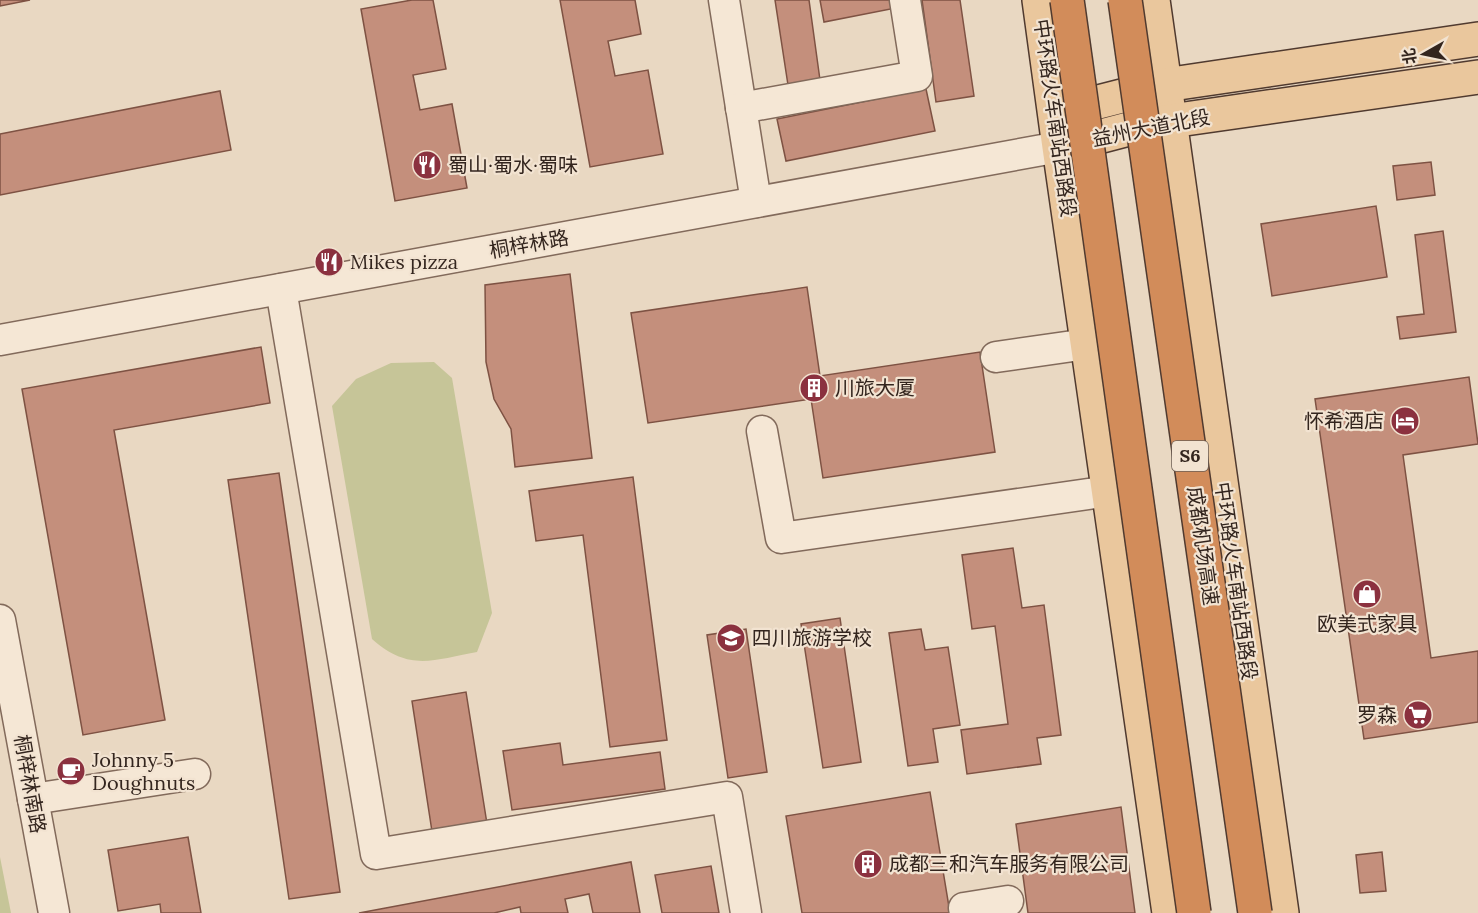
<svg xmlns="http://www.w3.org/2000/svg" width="1478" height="913" font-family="Lora,'Noto Sans SC',serif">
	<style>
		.green { fill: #c6c598 }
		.building { fill: #c48f7c; stroke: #7e5243; stroke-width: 1.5 }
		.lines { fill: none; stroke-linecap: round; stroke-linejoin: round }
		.minor-casing { stroke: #826a5b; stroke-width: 33 }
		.major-casing { stroke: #503a2f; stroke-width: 36 }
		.minor { stroke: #f5e7d5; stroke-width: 30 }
		.major { stroke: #eac79d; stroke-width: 33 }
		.highway-bridge-casing { stroke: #503a2f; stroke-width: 36; stroke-linecap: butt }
		.highway-bridge { stroke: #d28c5a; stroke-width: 33 }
		.labels { text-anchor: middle; stroke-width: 4.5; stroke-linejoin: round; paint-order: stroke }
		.shield { fill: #f2e3d1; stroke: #6c5e54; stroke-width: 1.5 }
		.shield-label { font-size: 18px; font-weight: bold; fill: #33251e }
		.street-label { font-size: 20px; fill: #33251e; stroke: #f2e3d1 }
		.poi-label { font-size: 20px; fill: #33251e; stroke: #f2e3d1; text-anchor: start }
	</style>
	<rect width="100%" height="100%" fill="#e9d8c2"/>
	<g class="green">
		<path d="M434,362L452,378L492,613L477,652C433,660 409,672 372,639L332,406L356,379L391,363Z"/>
		<path d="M0,857L11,913H0Z"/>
	</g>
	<g class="building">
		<path d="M0,0H30L0,6Z"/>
		<path d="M412,0H433L446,69L413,75L420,110L452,104L467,188L395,201L361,9Z"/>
		<path d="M560,0H635L641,34L608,41L615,76L648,70L663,154L590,167Z"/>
		<path d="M775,0H809L820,80L788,85Z"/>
		<path d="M820,0H900L901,7L824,22Z"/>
		<path d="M922,0H960L974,96L936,102Z"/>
		<path d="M926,89L935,131L786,161L777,119Z"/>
		<path d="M220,91L231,150L0,195V134Z"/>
		<path d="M1431,162L1435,195L1397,200L1393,166Z"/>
		<path d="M1376,206L1387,277L1272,296L1261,224Z"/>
		<path d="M1443,231L1456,332L1400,339L1397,317L1424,314L1415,235Z"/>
		<path d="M570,274L592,458L515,467L511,429L494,399L486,362L485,285Z"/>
		<path d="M807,287L820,376L980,352L995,452L823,478L811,399L648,423L631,313Z"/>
		<path d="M261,347L270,403L114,430L165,720L83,735L22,389Z"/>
		<path d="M1469,377L1478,444L1403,455L1431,658L1478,651V722L1364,739L1315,399Z"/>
		<path d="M279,473L340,892L289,899L228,480Z"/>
		<path d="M633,477L667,740L610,747L583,535L536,541L529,491Z"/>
		<path d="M1013,548L1022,608L1044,605L1061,735L1037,738L1041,764L967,774L961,730L1008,724L995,626L972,629L962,555Z"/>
		<path d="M840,618L861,762L823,768L801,624Z"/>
		<path d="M746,629L767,772L728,778L707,635Z"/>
		<path d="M921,629L925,650L948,647L960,725L933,729L938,762L908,766L889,633Z"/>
		<path d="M466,692L488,830L433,838L412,701Z"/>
		<path d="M560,743L563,765L660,752L665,789L512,810L503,751Z"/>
		<path d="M930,792L950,913H802L786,816Z"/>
		<path d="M1121,807L1135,913H1028L1016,824Z"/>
		<path d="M188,837L201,913H161L160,904L118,911L108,850Z"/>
		<path d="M1382,852L1386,891L1360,893L1356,855Z"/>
		<path d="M631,862L640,913H593L589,894L565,899L568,913H521L520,907L494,913H359Z"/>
		<path d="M711,866L719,913H662L655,875Z"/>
	</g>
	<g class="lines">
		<g class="minor-casing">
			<g id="minor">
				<path d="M724,0L756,202"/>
				<path d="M741,108L917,76L905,0"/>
				<path d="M281,289L376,854L727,797L746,913"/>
				<path d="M0,340L1059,147"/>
				<path d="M996,357L1087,344"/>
				<path d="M762,431L781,538L1109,491"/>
				<path d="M0,620L54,913"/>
				<path d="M33,799L195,774"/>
				<path d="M965,913L964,908L1008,901"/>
			</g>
		</g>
		<g class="major-casing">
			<g id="major">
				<path d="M1039,0L1059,147L1169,913"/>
				<path d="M1153,0L1282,913"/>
				<path d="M1067,127L1075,108L1165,85L1478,39"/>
				<path d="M1060,147L1136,127L1171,121L1478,77"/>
			</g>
		</g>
		<use href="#minor" class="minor"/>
		<use href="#major" class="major"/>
		<g class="highway-bridge-casing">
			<g id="highway-bridge">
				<path d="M1067,0L1194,913"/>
				<path d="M1125,0L1255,913"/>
			</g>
		</g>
		<use href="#highway-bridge" class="highway-bridge"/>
	</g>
	<defs>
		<g id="restaurant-disc" transform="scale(1.5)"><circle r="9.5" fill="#8b313f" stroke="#f2e3d1"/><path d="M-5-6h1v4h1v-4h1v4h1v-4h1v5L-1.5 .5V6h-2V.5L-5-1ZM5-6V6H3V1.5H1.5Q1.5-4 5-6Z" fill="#fff"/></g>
		<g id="building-disc" transform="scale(1.5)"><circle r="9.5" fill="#8b313f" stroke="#f2e3d1"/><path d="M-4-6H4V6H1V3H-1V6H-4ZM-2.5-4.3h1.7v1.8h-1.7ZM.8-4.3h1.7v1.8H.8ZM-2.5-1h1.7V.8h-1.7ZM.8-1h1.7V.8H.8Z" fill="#fff"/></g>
		<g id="hotel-disc" transform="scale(1.5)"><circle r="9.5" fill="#8b313f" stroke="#f2e3d1"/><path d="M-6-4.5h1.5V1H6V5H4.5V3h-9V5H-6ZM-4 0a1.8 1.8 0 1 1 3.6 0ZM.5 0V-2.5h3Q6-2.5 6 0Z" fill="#fff"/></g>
		<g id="shop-disc" transform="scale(1.5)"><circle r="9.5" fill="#8b313f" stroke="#f2e3d1"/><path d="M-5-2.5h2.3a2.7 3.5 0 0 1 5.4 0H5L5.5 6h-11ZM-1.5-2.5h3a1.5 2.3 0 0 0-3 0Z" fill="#fff"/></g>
		<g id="university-disc" transform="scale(1.5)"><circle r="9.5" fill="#8b313f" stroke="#f2e3d1"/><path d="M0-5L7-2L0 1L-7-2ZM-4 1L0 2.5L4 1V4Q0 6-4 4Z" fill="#fff"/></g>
		<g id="supermarket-disc" transform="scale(1.5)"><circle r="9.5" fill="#8b313f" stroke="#f2e3d1"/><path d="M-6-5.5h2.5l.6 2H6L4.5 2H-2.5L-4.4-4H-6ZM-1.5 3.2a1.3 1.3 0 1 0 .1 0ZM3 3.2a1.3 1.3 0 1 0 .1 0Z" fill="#fff"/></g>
		<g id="cafe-disc" transform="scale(1.5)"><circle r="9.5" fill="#8b313f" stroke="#f2e3d1"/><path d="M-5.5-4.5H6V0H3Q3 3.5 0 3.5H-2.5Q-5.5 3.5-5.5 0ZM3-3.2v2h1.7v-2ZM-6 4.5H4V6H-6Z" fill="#fff"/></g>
	</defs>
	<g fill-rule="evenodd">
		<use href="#restaurant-disc" x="427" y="165"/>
		<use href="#restaurant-disc" x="329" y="262"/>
		<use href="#building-disc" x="814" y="388"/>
		<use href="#hotel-disc" x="1405" y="421"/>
		<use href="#shop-disc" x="1367" y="594"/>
		<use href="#university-disc" x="731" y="638"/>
		<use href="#supermarket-disc" x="1418" y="715"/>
		<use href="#cafe-disc" x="71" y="771"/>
		<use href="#building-disc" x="868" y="864"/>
	</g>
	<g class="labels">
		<rect class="shield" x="1172" y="441" width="36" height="30" rx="4.5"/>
		<g class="shield-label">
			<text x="1190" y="462">S6</text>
		</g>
		<g class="street-label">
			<text transform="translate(1055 118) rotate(82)" y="7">中环路火车南站西路段</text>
			<text transform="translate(1151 128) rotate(-11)" y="7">益州大道北段</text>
			<text transform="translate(529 244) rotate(-10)" y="7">桐梓林路</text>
			<text transform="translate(1203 546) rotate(82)" y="7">成都机场高速</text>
			<text transform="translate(1236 581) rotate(82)" y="7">中环路火车南站西路段</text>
			<text transform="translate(30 784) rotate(80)" y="7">桐梓林南路</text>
		</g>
		<g class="poi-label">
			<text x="448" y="172">蜀山·蜀水·蜀味</text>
			<text x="350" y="269">Mikes pizza</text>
			<text x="835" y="395">川旅大厦</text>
			<text x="1384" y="428" text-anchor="end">怀希酒店</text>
			<text x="1367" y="631" text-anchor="middle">欧美式家具</text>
			<text x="752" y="645">四川旅游学校</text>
			<text x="1397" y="722" text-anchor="end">罗森</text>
			<text x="92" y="767">Johnny 5<tspan x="92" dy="23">Doughnuts</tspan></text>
			<text x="889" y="871">成都三和汽车服务有限公司</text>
		</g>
	</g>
	<g transform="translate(1424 54) rotate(261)" stroke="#f2e3d1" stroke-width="4.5" paint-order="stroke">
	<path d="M0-4.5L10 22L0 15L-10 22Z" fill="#33251e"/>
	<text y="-9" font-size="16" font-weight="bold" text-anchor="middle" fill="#33251e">北</text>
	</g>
</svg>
